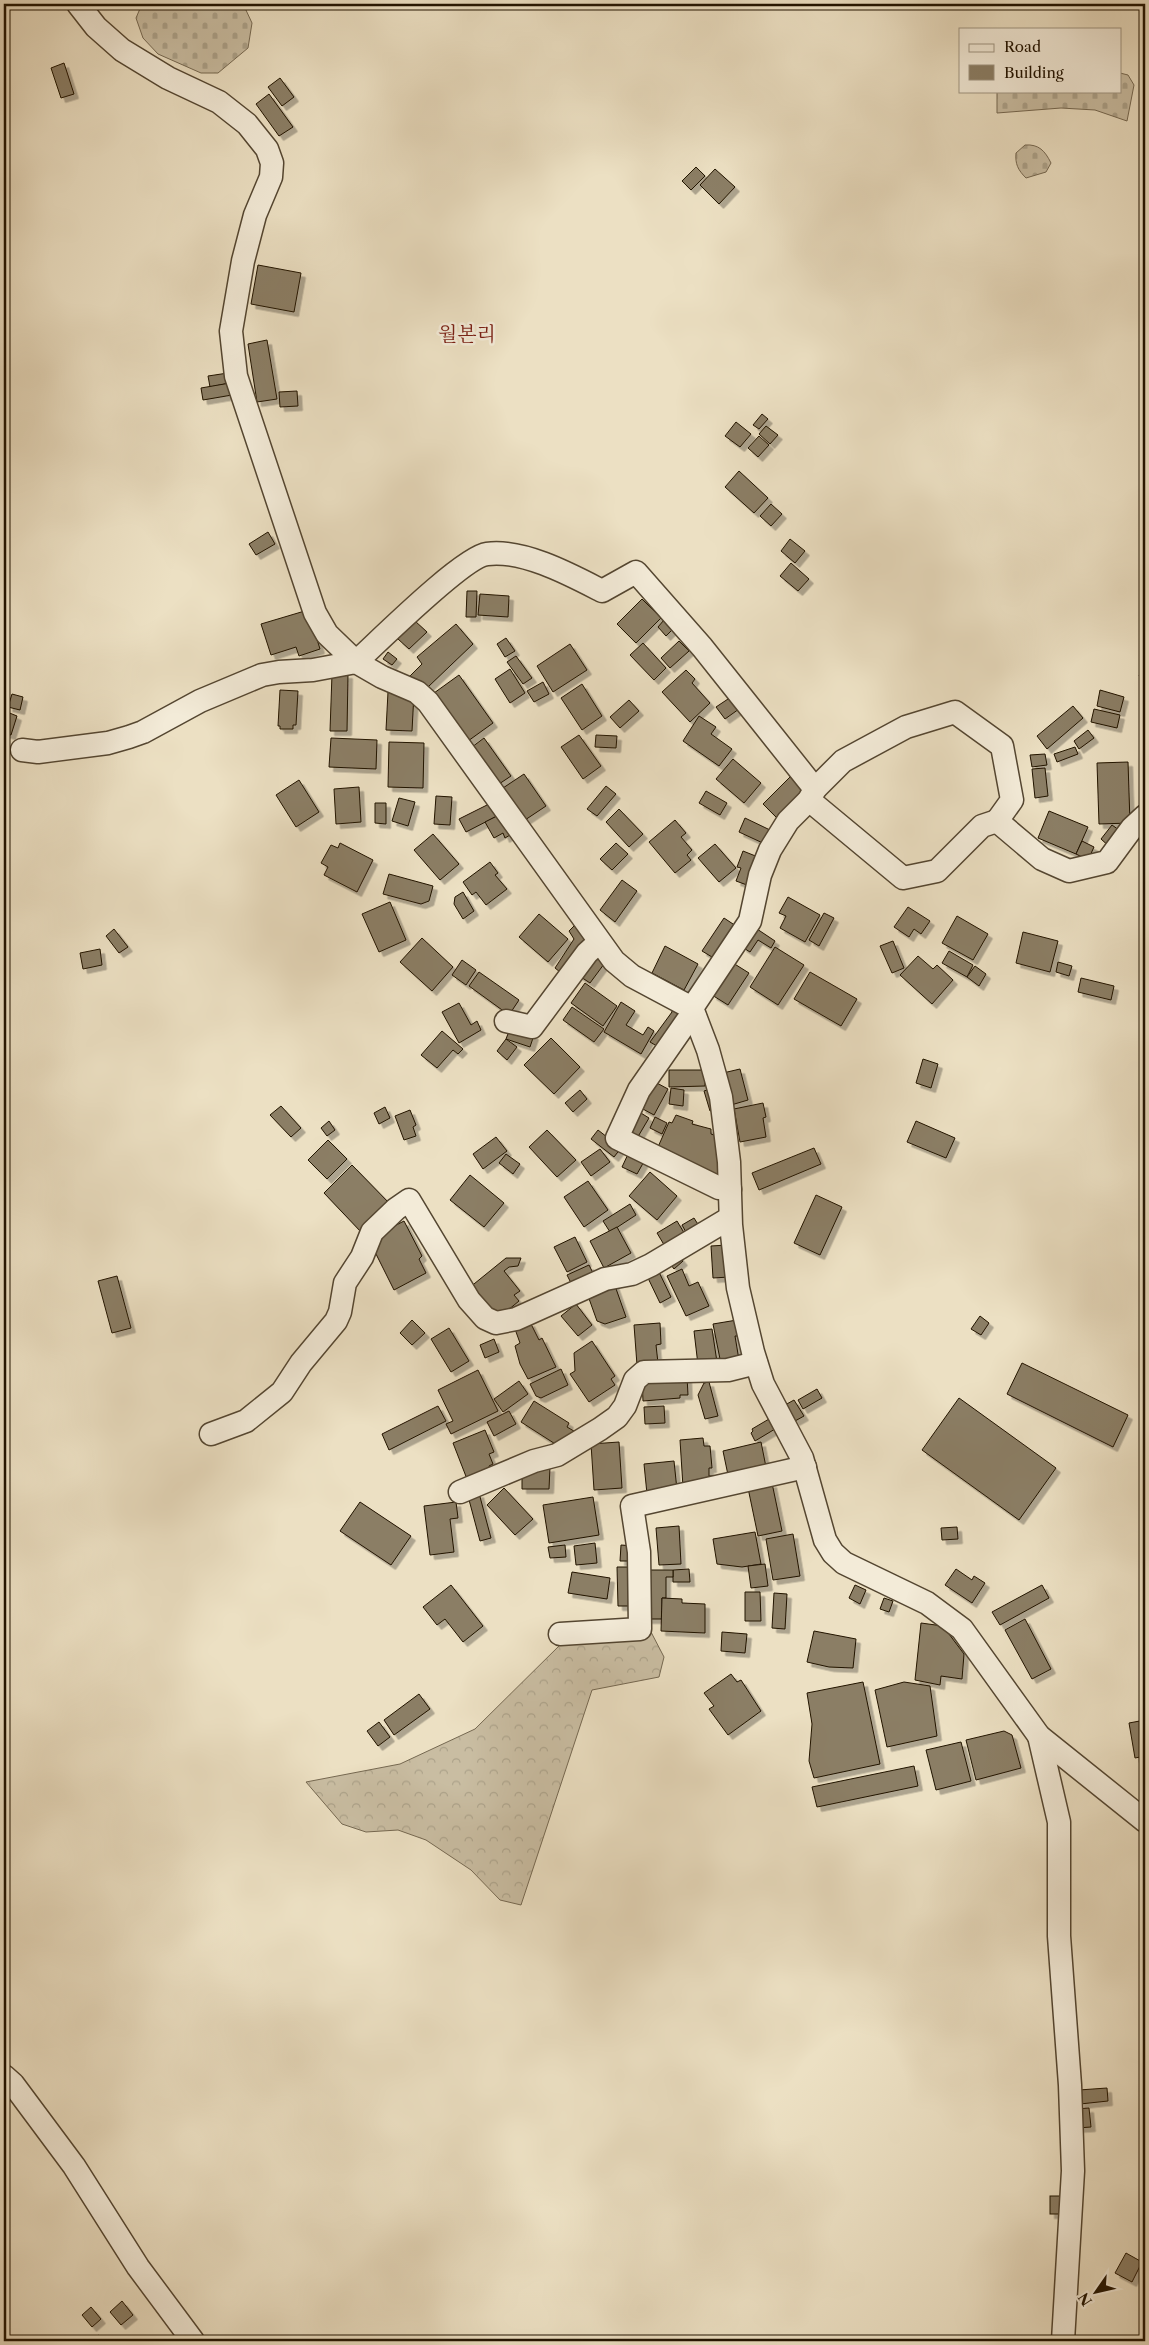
<svg xmlns="http://www.w3.org/2000/svg" width="1149" height="2345" font-family="'Libre Caslon Text','Noto Serif KR',serif">
	<style>
		.forest { fill: url(#forest-crowns); stroke: #756851 }
		.cemetery { fill: url(#cemetery-stones); stroke: #756851 }
		.building { fill: #8b7e65; stroke: #211300; filter: url(#shadow) }
		.lines { fill: none; stroke-linecap: round; stroke-linejoin: round }
		.minor-casing { stroke: #544631; stroke-width: 25 }
		.minor { stroke: #f3ebd8; stroke-width: 22 }
		.labels { text-anchor: middle; stroke-width: 5; stroke-linejoin: round; paint-order: stroke }
		.quarter-label { font-size: 20px; fill: #7a1f14; stroke: #f3ebd8 }
	</style>
	<defs>
		<pattern id="forest-crowns" width="20" height="18" patternUnits="userSpaceOnUse" patternTransform="scale(1.25)"><rect width="20" height="18" fill="#c9bda2"/><path d="M2 6a3 3 0 1 1 6 0M12 15a3 3 0 1 1 6 0" fill="none" stroke="#aca28a"/></pattern>
		<pattern id="cemetery-stones" width="16" height="16" patternUnits="userSpaceOnUse" patternTransform="scale(1.25)"><rect width="16" height="16" fill="#c9bda2"/><path d="M2 7V4a2 2 0 0 1 4 0v3zM10 15v-3a2 2 0 0 1 4 0v3z" fill="#aca28a"/></pattern>
		<filter id="shadow"><feDropShadow dx="4.5" dy="4.5" stdDeviation="0" flood-color="#0004"/></filter>
	</defs>
	<rect width="100%" height="100%" fill="#ece0c3"/>
	<filter id="stains"><feTurbulence type="fractalNoise" baseFrequency=".004" numOctaves="4"/><feColorMatrix values="0 0 0 0 .2 0 0 0 0 .09 0 0 0 0 .02 0 0 0 .5 -.17"/></filter>
	<radialGradient id="worn" r=".72"><stop offset=".6" stop-color="#630" stop-opacity="0"/><stop offset="1" stop-color="#630" stop-opacity=".3"/></radialGradient>
	<path class="forest" d="M651,1632L664,1657L659,1677L592,1690L521,1905L500,1900L471,1870L426,1840L398,1830L366,1832L342,1824L306,1782L400,1764L475,1729L562,1643L592,1636Z"/>
	<g class="cemetery">
		<path d="M142,4H225L245,8L252,23L248,48L218,73H201L158,54L143,38L136,18Z"/>
		<path d="M1120,73L1128,75L1134,85L1127,121L1095,110L1061,108L997,113V91H1120Z"/>
		<path d="M1025,145C1039,144 1045,151 1051,163L1046,172L1026,178C1018,170 1015,164 1016,153Z"/>
	</g>
	<g class="building">
		<path d="M64,63L74,94L61,98L51,68Z"/>
		<path d="M280,78L294,97L282,106L268,87Z"/>
		<path d="M269,94L293,127L279,136L256,104Z"/>
		<path d="M696,167L705,176L691,190L682,181Z"/>
		<path d="M715,169L735,187L719,204L700,185Z"/>
		<path d="M258,265L301,273L294,312L251,304Z"/>
		<path d="M267,340L277,399L257,402L248,344Z"/>
		<path d="M228,373L230,383L210,387L208,376Z"/>
		<path d="M230,383L232,395L203,400L201,388Z"/>
		<path d="M297,391L298,406L280,407L279,392Z"/>
		<path d="M762,414L768,419L759,429L753,425Z"/>
		<path d="M736,422L751,434L740,447L725,436Z"/>
		<path d="M766,426L778,435L770,444L759,434Z"/>
		<path d="M759,436L769,445L758,457L748,448Z"/>
		<path d="M739,471L768,498L754,513L725,487Z"/>
		<path d="M771,504L782,514L771,526L760,516Z"/>
		<path d="M268,532L275,544L256,555L249,544Z"/>
		<path d="M790,539L805,551L795,563L781,551Z"/>
		<path d="M791,563L809,579L798,591L780,576Z"/>
		<path d="M467,591H477L476,617H466Z"/>
		<path d="M480,594L509,596L508,617L478,615Z"/>
		<path d="M642,599L661,618L636,643L617,624Z"/>
		<path d="M308,610L320,649L299,656L296,647L271,655L261,624Z"/>
		<path d="M664,620L672,630L666,636L658,627Z"/>
		<path d="M415,621L427,632L409,649L398,639Z"/>
		<path d="M456,624L473,644L428,687L407,679L422,664L417,657Z"/>
		<path d="M506,638L515,651L505,657L497,644Z"/>
		<path d="M679,641L689,651L670,668L661,658Z"/>
		<path d="M643,643L666,668L654,680L630,655Z"/>
		<path d="M570,644L587,670L553,692L537,666Z"/>
		<path d="M388,652L397,659L392,665L383,659Z"/>
		<path d="M516,656L532,678L523,684L507,662Z"/>
		<path d="M510,669L525,693L510,703L495,679Z"/>
		<path d="M686,670L695,679L692,683L710,703L690,722L662,692Z"/>
		<path d="M1145,672V685L1139,675Z"/>
		<path d="M332,674H348L347,731H330Z"/>
		<path d="M459,675L493,723L468,741L434,693Z"/>
		<path d="M543,682L549,694L534,702L527,691Z"/>
		<path d="M582,684L602,716L582,730L561,698Z"/>
		<path d="M280,690L298,691L296,725H293V729H280V726H278Z"/>
		<path d="M1100,690L1124,697L1120,712L1097,706Z"/>
		<path d="M388,692L414,693L412,731L386,730Z"/>
		<path d="M12,694L23,697L20,710L8,707Z"/>
		<path d="M731,697L739,709L725,719L716,707Z"/>
		<path d="M629,700L639,711L620,728L610,717Z"/>
		<path d="M1073,706L1083,718L1047,749L1037,736Z"/>
		<path d="M1094,709L1120,715L1117,728L1091,722Z"/>
		<path d="M7,712L17,716L11,735L4,733Z"/>
		<path d="M699,716L716,727L711,734L732,749L719,766L683,741Z"/>
		<path d="M1088,730L1094,738L1079,749L1074,741Z"/>
		<path d="M579,735L601,766L583,779L561,747Z"/>
		<path d="M596,735L617,736L616,748L595,747Z"/>
		<path d="M331,738L377,740L376,769L329,767Z"/>
		<path d="M484,738L511,776L499,784L472,747Z"/>
		<path d="M389,742L424,743L423,788L388,787Z"/>
		<path d="M1075,747L1078,754L1057,762L1054,754Z"/>
		<path d="M1045,754L1047,765L1032,767L1030,755Z"/>
		<path d="M733,759L761,783L744,803L716,779Z"/>
		<path d="M1128,762L1130,823L1099,824L1097,763Z"/>
		<path d="M1045,768L1048,796L1035,798L1032,769Z"/>
		<path d="M524,774L546,806L525,820L503,788Z"/>
		<path d="M792,775L805,788L777,818L763,804Z"/>
		<path d="M299,780L319,812L296,827L276,795Z"/>
		<path d="M606,786L616,794L597,816L587,809Z"/>
		<path d="M359,787L361,822L336,824L334,789Z"/>
		<path d="M706,791L727,803L720,815L699,803Z"/>
		<path d="M436,796L452,797L450,825L434,824Z"/>
		<path d="M399,798L415,802L408,826L392,821Z"/>
		<path d="M493,802L499,815L466,832L459,819Z"/>
		<path d="M375,803H386V824L375,823Z"/>
		<path d="M619,809L643,834L629,847L606,822Z"/>
		<path d="M1049,811L1088,827L1076,854L1038,838Z"/>
		<path d="M499,815L510,835L505,838L503,833L494,838L485,822Z"/>
		<path d="M745,818L770,830L765,844L739,832Z"/>
		<path d="M675,820L686,833L681,837L692,850L687,855L691,860L675,873L649,842Z"/>
		<path d="M1112,825L1123,833L1111,848L1101,839Z"/>
		<path d="M433,834L459,864L440,880L414,850Z"/>
		<path d="M1082,841L1094,847L1088,860L1076,854Z"/>
		<path d="M340,843L373,860L357,892L324,875L328,867L321,863L331,845L338,848Z"/>
		<path d="M616,843L628,854L612,870L600,859Z"/>
		<path d="M715,844L736,868L719,882L698,858Z"/>
		<path d="M743,851L758,857L747,885L736,881L741,868L737,867Z"/>
		<path d="M490,862L498,873L495,875L507,889L486,905L476,892L472,895L463,882Z"/>
		<path d="M389,874L433,886L429,901L421,904L383,894Z"/>
		<path d="M622,880L637,891L615,922L600,910Z"/>
		<path d="M463,892L474,911L463,919L454,904L455,897Z"/>
		<path d="M788,897L820,915L805,942L780,928L786,916L779,913Z"/>
		<path d="M390,902L406,940L379,952L362,914Z"/>
		<path d="M908,907L930,921L921,934L914,929L909,937L894,927Z"/>
		<path d="M824,913L834,918L819,946L809,940Z"/>
		<path d="M539,914L568,939L548,962L519,937Z"/>
		<path d="M957,916L988,934L973,960L942,943Z"/>
		<path d="M724,918L739,928L717,960L702,951Z"/>
		<path d="M578,922L590,941L565,976L555,968L574,939L569,931Z"/>
		<path d="M754,927L775,941L771,948L758,940L750,952L742,947Z"/>
		<path d="M114,929L128,947L119,953L106,936Z"/>
		<path d="M1023,932L1058,941L1050,972L1016,963Z"/>
		<path d="M422,938L453,967L432,991L400,962Z"/>
		<path d="M893,941L904,968L892,973L880,946Z"/>
		<path d="M665,946L698,964L684,990L652,973Z"/>
		<path d="M775,947L804,965L778,1005L750,987Z"/>
		<path d="M100,949L102,965L83,969L80,953Z"/>
		<path d="M594,951L607,960L590,983L578,975Z"/>
		<path d="M949,951L973,965L967,977L942,963Z"/>
		<path d="M918,956L933,969L937,965L953,980L932,1004L900,975Z"/>
		<path d="M462,960L476,970L466,985L452,975Z"/>
		<path d="M1058,962L1072,966L1069,976L1056,972Z"/>
		<path d="M733,963L749,973L728,1005L712,995Z"/>
		<path d="M975,966L986,974L979,986L967,977Z"/>
		<path d="M479,972L519,1000L509,1015L469,986Z"/>
		<path d="M810,972L857,999L841,1026L794,999Z"/>
		<path d="M1081,978L1114,986L1111,1000L1078,992Z"/>
		<path d="M585,983L617,1006L603,1026L571,1003Z"/>
		<path d="M621,1002L635,1011L626,1025L643,1035L648,1027L654,1031L641,1054L604,1032Z"/>
		<path d="M459,1003L471,1025L477,1021L481,1030L459,1043L442,1012Z"/>
		<path d="M671,1004L684,1019L662,1049L650,1042L672,1012Z"/>
		<path d="M572,1007L604,1029L594,1042L563,1020Z"/>
		<path d="M511,1026L534,1035L530,1047L506,1039Z"/>
		<path d="M442,1031L463,1049L458,1054L453,1050L437,1068L421,1055Z"/>
		<path d="M551,1038L580,1067L554,1094L524,1065Z"/>
		<path d="M506,1039L517,1047L507,1060L497,1051Z"/>
		<path d="M923,1059L938,1064L931,1088L916,1083Z"/>
		<path d="M740,1069L748,1100L731,1105L723,1073Z"/>
		<path d="M669,1070H705V1086L669,1087Z"/>
		<path d="M655,1082L668,1089L654,1115L641,1108Z"/>
		<path d="M671,1088L684,1090L683,1106L669,1104Z"/>
		<path d="M710,1089L716,1109L710,1111L704,1091Z"/>
		<path d="M580,1090L587,1099L573,1112L565,1103Z"/>
		<path d="M763,1103L766,1117L763,1118L766,1137L740,1142L734,1109Z"/>
		<path d="M281,1106L301,1128L291,1137L270,1115Z"/>
		<path d="M385,1107L390,1118L379,1124L374,1113Z"/>
		<path d="M410,1110L416,1125L413,1127L416,1136L404,1140L395,1116Z"/>
		<path d="M636,1110L649,1118L636,1140L623,1132Z"/>
		<path d="M676,1115L693,1121L692,1124L711,1129V1134L719,1137L720,1178L658,1147L669,1122L672,1123Z"/>
		<path d="M655,1117L667,1123L662,1134L650,1128Z"/>
		<path d="M329,1121L335,1130L327,1136L321,1128Z"/>
		<path d="M916,1121L955,1138L946,1158L907,1142Z"/>
		<path d="M547,1130L576,1160L557,1177L529,1147Z"/>
		<path d="M598,1130L621,1148L614,1157L591,1139Z"/>
		<path d="M496,1137L507,1151L483,1169L473,1154Z"/>
		<path d="M328,1140L347,1159L327,1179L308,1160Z"/>
		<path d="M814,1148L821,1164L759,1190L752,1173Z"/>
		<path d="M600,1149L610,1162L591,1176L581,1162Z"/>
		<path d="M630,1150L646,1158L637,1174L622,1167Z"/>
		<path d="M506,1154L520,1164L513,1174L499,1163Z"/>
		<path d="M352,1165L391,1205L362,1233L324,1193Z"/>
		<path d="M650,1172L677,1196L657,1220L629,1196Z"/>
		<path d="M470,1175L504,1203L484,1227L450,1200Z"/>
		<path d="M588,1181L608,1210L584,1227L564,1197Z"/>
		<path d="M816,1195L842,1207L820,1255L794,1243Z"/>
		<path d="M630,1204L636,1215L610,1232L603,1221Z"/>
		<path d="M694,1218L699,1226L687,1234L682,1225Z"/>
		<path d="M404,1221L422,1256L419,1259L426,1273L394,1290L374,1250L377,1235Z"/>
		<path d="M677,1221L686,1236L666,1248L657,1233Z"/>
		<path d="M617,1227L631,1253L604,1268L590,1241Z"/>
		<path d="M575,1237L587,1262L567,1272L554,1247Z"/>
		<path d="M727,1245L729,1277L713,1278L711,1246Z"/>
		<path d="M678,1255L683,1261L674,1269L669,1262Z"/>
		<path d="M506,1258H521L518,1266L509,1267L504,1271L520,1291L514,1295L519,1301L502,1315H493L469,1288Z"/>
		<path d="M589,1265L595,1277L573,1287L567,1275Z"/>
		<path d="M682,1269L689,1286L698,1282L709,1306L686,1316L667,1276Z"/>
		<path d="M658,1270L671,1297L660,1303L647,1276Z"/>
		<path d="M117,1276L131,1328L112,1333L98,1281Z"/>
		<path d="M614,1283L626,1317L605,1324L597,1321L587,1293Z"/>
		<path d="M576,1304L592,1325L578,1336L561,1316Z"/>
		<path d="M980,1316L989,1323L981,1335L971,1329Z"/>
		<path d="M412,1320L425,1333L412,1345L400,1333Z"/>
		<path d="M737,1320L740,1336H735L739,1360L721,1364L713,1324Z"/>
		<path d="M530,1322L539,1340L542,1338L556,1367L528,1379L520,1364L515,1346L520,1343L515,1329Z"/>
		<path d="M660,1323L661,1344L656,1345L658,1363L637,1365L634,1325Z"/>
		<path d="M449,1328L469,1361L451,1372L431,1339Z"/>
		<path d="M712,1329L717,1362L698,1365L694,1331Z"/>
		<path d="M494,1339L499,1352L485,1358L480,1345Z"/>
		<path d="M592,1341L615,1376L611,1379L615,1385L589,1402L570,1374L575,1371L574,1353Z"/>
		<path d="M1022,1363L1128,1415L1113,1447L1007,1394Z"/>
		<path d="M561,1369L568,1385L541,1398L536,1396L530,1384Z"/>
		<path d="M478,1370L498,1411L451,1434L446,1424L453,1421L438,1390Z"/>
		<path d="M687,1377L688,1395H680V1398L643,1401L642,1378Z"/>
		<path d="M519,1381L528,1394L503,1412L494,1399Z"/>
		<path d="M709,1382L718,1416L705,1419L698,1395L704,1383Z"/>
		<path d="M817,1389L822,1398L803,1409L798,1400Z"/>
		<path d="M959,1398L1056,1468L1019,1520L922,1450Z"/>
		<path d="M794,1400L804,1416L795,1421L785,1405Z"/>
		<path d="M534,1401L569,1423L567,1427L579,1434L560,1447L521,1422Z"/>
		<path d="M438,1406L446,1421L389,1450L382,1434Z"/>
		<path d="M664,1406L665,1423L645,1424L644,1407Z"/>
		<path d="M509,1411L516,1424L494,1436L487,1422Z"/>
		<path d="M769,1419L775,1429L755,1441L751,1433L753,1431L752,1429Z"/>
		<path d="M485,1430L494,1452L489,1454L493,1464L489,1466L491,1471L467,1479L453,1443Z"/>
		<path d="M703,1438L704,1446H710L712,1468H709V1476H714L715,1485L683,1487L680,1440Z"/>
		<path d="M619,1442L622,1488L594,1490L591,1444Z"/>
		<path d="M761,1442L766,1467L728,1475L723,1451Z"/>
		<path d="M674,1461L677,1490L647,1494L644,1464Z"/>
		<path d="M550,1467L549,1489H522V1471Z"/>
		<path d="M772,1483L782,1531L758,1536L748,1488Z"/>
		<path d="M504,1488L533,1519L515,1535L487,1505Z"/>
		<path d="M479,1493L491,1538L480,1541L468,1496Z"/>
		<path d="M593,1497L599,1535L549,1543L543,1505Z"/>
		<path d="M360,1502L411,1536L391,1565L340,1531Z"/>
		<path d="M456,1502L458,1518L450,1519L454,1552L430,1555L424,1506Z"/>
		<path d="M679,1526L681,1564L659,1565L656,1528Z"/>
		<path d="M957,1527L958,1539L942,1540L941,1528Z"/>
		<path d="M755,1532L761,1564L742,1567L717,1564L713,1539Z"/>
		<path d="M793,1534L800,1576L773,1580L766,1539Z"/>
		<path d="M595,1543L597,1563L576,1565L574,1546Z"/>
		<path d="M565,1545L566,1557L550,1558L548,1547Z"/>
		<path d="M621,1545L634,1546V1561H620Z"/>
		<path d="M765,1564L768,1586L751,1588L748,1566Z"/>
		<path d="M617,1567H634L633,1606H618Z"/>
		<path d="M689,1569L690,1582H673V1570Z"/>
		<path d="M956,1569L972,1580L974,1576L985,1583L972,1603L945,1585Z"/>
		<path d="M646,1570H673V1577H666V1598H662V1619H646Z"/>
		<path d="M572,1572L610,1578L607,1599L568,1593Z"/>
		<path d="M451,1585L483,1626L463,1642L445,1619L437,1625L423,1607Z"/>
		<path d="M855,1585L866,1590L860,1604L849,1598Z"/>
		<path d="M1042,1585L1049,1598L1000,1625L992,1612Z"/>
		<path d="M745,1592H760L761,1621H745Z"/>
		<path d="M774,1593L787,1594L785,1629L772,1628Z"/>
		<path d="M662,1598L682,1599V1603L705,1604V1633L661,1631Z"/>
		<path d="M884,1598L893,1601L889,1612L880,1609Z"/>
		<path d="M1025,1619L1051,1669L1032,1679L1005,1630Z"/>
		<path d="M921,1623L943,1626L964,1654L962,1679L941,1676L940,1685L915,1680Z"/>
		<path d="M814,1631L856,1639L853,1668L829,1667L807,1662Z"/>
		<path d="M722,1632L747,1634L745,1653L721,1651Z"/>
		<path d="M731,1674L737,1682L741,1680L761,1711L728,1735L709,1709L714,1706L704,1693Z"/>
		<path d="M863,1682L880,1764L814,1778L809,1761L812,1724L807,1693Z"/>
		<path d="M904,1682L930,1686L937,1736L887,1747L875,1690Z"/>
		<path d="M419,1694L430,1709L394,1735L384,1720Z"/>
		<path d="M1145,1720V1756L1135,1758L1129,1723Z"/>
		<path d="M379,1722L390,1737L378,1746L367,1731Z"/>
		<path d="M1004,1731L1012,1735L1021,1768L976,1780L966,1740Z"/>
		<path d="M961,1742L971,1781L936,1790L926,1750Z"/>
		<path d="M914,1766L918,1786L817,1807L812,1787Z"/>
		<path d="M1107,2088L1108,2101L1080,2104L1079,2090Z"/>
		<path d="M1089,2108L1091,2127L1077,2128L1076,2109Z"/>
		<rect x="1050" y="2196" width="10" height="18"/>
		<path d="M1126,2253L1142,2262L1132,2282L1115,2273Z"/>
		<path d="M122,2301L133,2315L121,2325L110,2312Z"/>
		<path d="M91,2307L101,2319L92,2327L82,2315Z"/>
		<path d="M99,2335L104,2341H90Z"/>
	</g>
	<g class="lines">
		<g class="minor-casing">
			<g id="minor">
				<path d="M78,4L96,27L122,50L168,78L219,102L247,124L267,149L272,163L271,177L255,215L243,261L231,331L236,376L315,613L327,634L356,662C378,642 463,557 487,554C523,549 571,575 602,591L636,572L702,647L815,789L809,800L788,821L770,850L760,875L750,921L692,1008L708,1050L721,1097L729,1162L731,1225L738,1288L753,1352L763,1384L802,1458L825,1540L833,1553L844,1563L927,1603L962,1629L1039,1736L1145,1821"/>
				<path d="M22,750L38,752L108,743L129,737L143,732L200,701L262,675L279,672L313,670L356,662L382,677L417,692L428,702L614,961L632,976L692,1008"/>
				<path d="M815,789L843,761L906,727L955,712L1002,746L1012,800L997,821L1042,859L1069,871L1107,862L1132,828L1145,816"/>
				<path d="M809,800L903,878L937,871L982,826L997,821"/>
				<path d="M695,1017L687,1021L639,1090L617,1138L719,1188L730,1189"/>
				<path d="M506,1021L532,1027L587,953L599,942"/>
				<path d="M211,1434L246,1421L282,1392L301,1363L336,1321L340,1312L345,1283L362,1257L372,1232L396,1209L409,1200L469,1300L485,1318L496,1323L516,1319L605,1279L632,1274L651,1265L730,1218"/>
				<path d="M460,1492L534,1461L557,1455L600,1429L617,1417L625,1406L635,1380L644,1372L728,1370L756,1363"/>
				<path d="M560,1634L640,1629L639,1552L632,1506L805,1467"/>
				<path d="M1039,1736L1059,1822V1936L1070,2085L1073,2171L1063,2341"/>
				<path d="M4,2076L13,2084L74,2166L138,2267L193,2341"/>
			</g>
		</g>
		<use href="#minor" class="minor"/>
	</g>
	<g class="labels">
		<g class="quarter-label">
			<text x="467" y="341">월본리</text>
		</g>
	</g>
	<rect width="1149" height="2345" fill="none" stroke="#ece0c3" stroke-width="20"/>
	<rect x="5" y="5" width="1139" height="2335" fill="none" stroke="#211300" stroke-width="2.5"/>
	<rect x="10" y="10" width="1129" height="2325" fill="none" stroke="#211300"/>
	<rect x="959" y="28" width="162" height="65" fill="#f3ebd8" stroke="#9f9582"/>
	<rect x="969" y="44" width="25" height="8" fill="#f3ebd8" stroke="#9f9582"/>
	<text x="1004" y="52" font-size="15" fill="#211300">Road</text>
	<rect x="969" y="65" width="25" height="15" fill="#8b7e65" stroke="#9f9582"/>
	<text x="1004" y="78" font-size="15" fill="#211300">Building</text>
	<g transform="translate(1096 2292) rotate(236)" stroke="#f3ebd8" stroke-width="4" paint-order="stroke">
	<path d="M0-4L9 19L0 12L-9 19Z" fill="#211300"/>
	<text y="-8" font-size="14" font-weight="bold" text-anchor="middle" fill="#211300">N</text>
	</g>
	<rect width="100%" height="100%" filter="url(#stains)"/>
	<rect width="100%" height="100%" fill="url(#worn)"/>
</svg>
